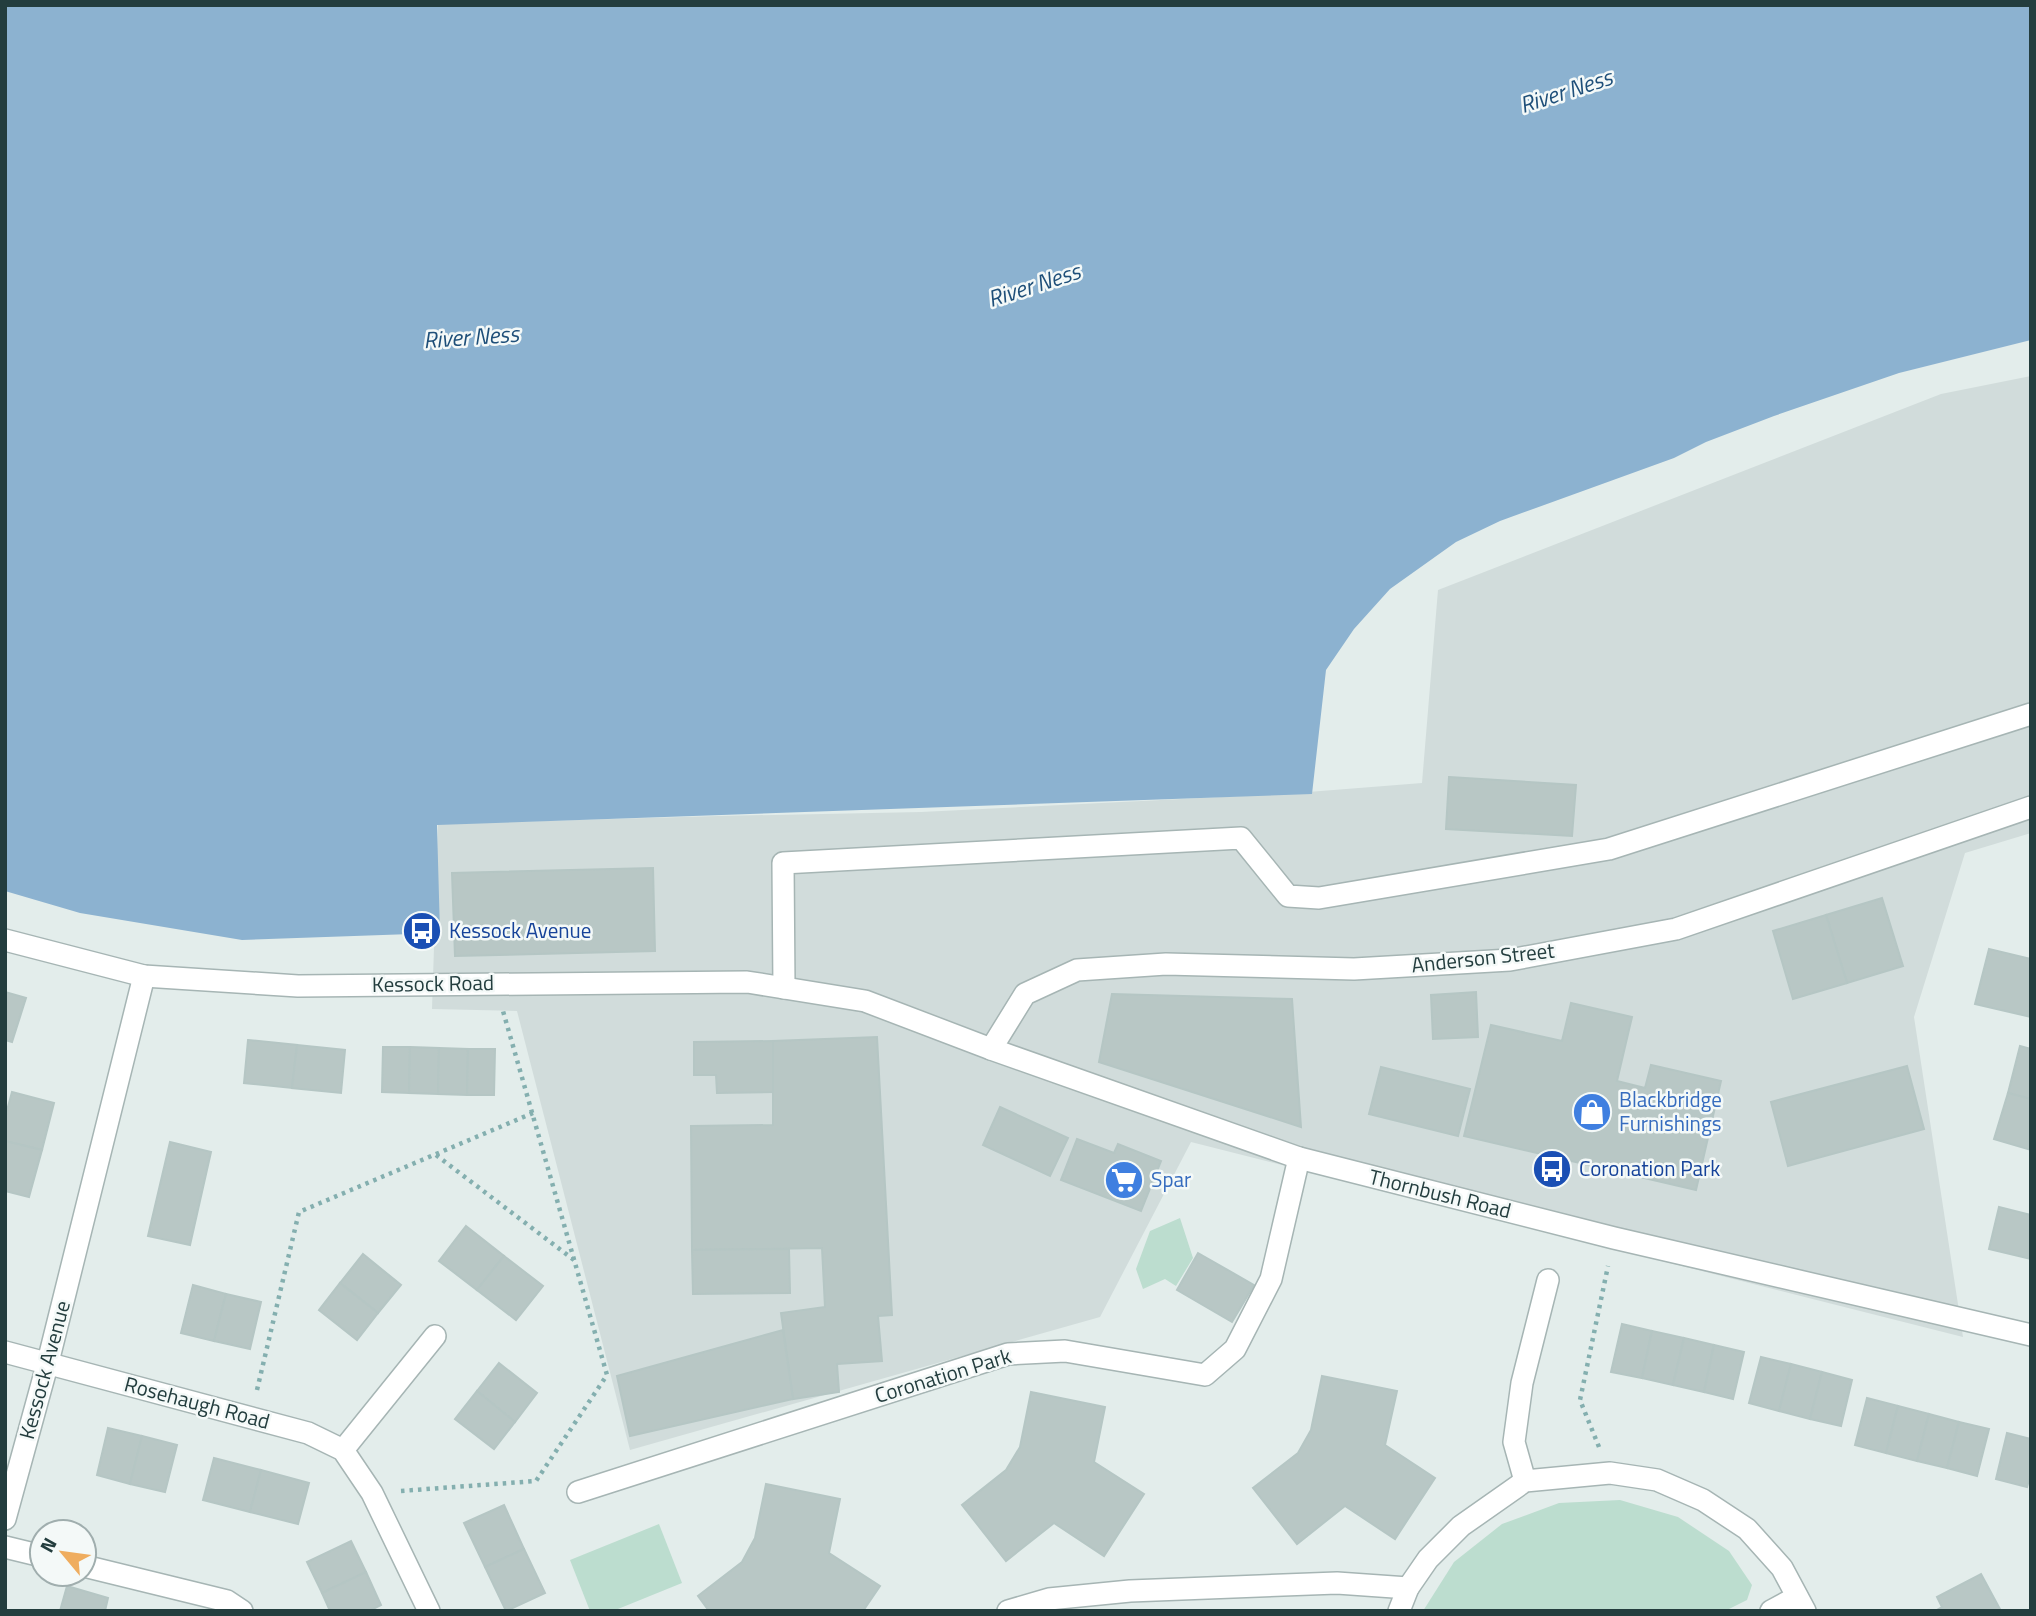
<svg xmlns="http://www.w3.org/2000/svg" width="2036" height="1616" font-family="'Titillium Web',sans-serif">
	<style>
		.built { fill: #d1dcdb }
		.green { fill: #bcddcf }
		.water { fill: #8cb2d0 }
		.building { fill: #b8c7c5; stroke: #b5c6c4; stroke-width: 2 }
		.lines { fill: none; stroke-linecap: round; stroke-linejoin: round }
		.minor-casing { stroke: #a6b5b4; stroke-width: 24 }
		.path { stroke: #84afaf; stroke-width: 4.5; stroke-dasharray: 3.5 5; stroke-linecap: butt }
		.minor { stroke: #fff; stroke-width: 21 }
		.labels { text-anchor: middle; stroke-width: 5; stroke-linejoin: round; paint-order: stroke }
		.transit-label { font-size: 21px; fill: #164399; stroke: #f4f9f8; text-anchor: start }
		.street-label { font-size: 21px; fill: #233d3e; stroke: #f4f9f8 }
		.shop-label { font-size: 21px; fill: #366cbe; stroke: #f4f9f8; text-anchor: start }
		.water-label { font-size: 23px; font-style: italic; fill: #1e4f79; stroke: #f4f9f8 }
	</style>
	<rect width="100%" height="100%" fill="#e3edeb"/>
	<path class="built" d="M2031,376V833L1965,853L1914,1017L1963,1337L1191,1142L1100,1317L630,1450L517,1011L432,1009L438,824L718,816L921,812L1283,794L1422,783L1438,590L1941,394Z"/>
	<g class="green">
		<path d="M1180,1218L1193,1258L1176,1286L1165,1279L1143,1289L1136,1269L1150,1231Z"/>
		<path d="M1620,1500L1678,1517L1729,1551L1752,1585L1747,1600L1725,1611H1423L1454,1562L1502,1524L1559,1503Z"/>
		<path d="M659,1524L682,1583L613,1611H590L570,1560Z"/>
	</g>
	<path class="water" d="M5,5H2031V340L1899,373L1774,416L1706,442L1674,458L1500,521L1456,542L1390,589L1354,629L1326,670L1312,794L437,825L440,933L242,940L80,913L5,891Z"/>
	<g class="building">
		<path d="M1449,777L1576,785L1572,836L1446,829Z"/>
		<path d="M653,868L655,951L455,956L452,873Z"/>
		<path d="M1882,898L1903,966L1847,983L1826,915Z"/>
		<path d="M1826,915L1847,983L1793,999L1773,931Z"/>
		<path d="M1989,949L2031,959V1017L1975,1004Z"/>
		<path d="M5,992L26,998L12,1042L5,1040Z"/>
		<path d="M1476,992L1478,1037L1433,1039L1431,995Z"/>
		<path d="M1112,994L1292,999L1301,1127L1099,1062Z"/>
		<path d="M1571,1003L1632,1017L1617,1081L1645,1088L1651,1065L1721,1081L1696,1190L1464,1136L1491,1025L1562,1041Z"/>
		<path d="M877,1037L892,1315L878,1316L882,1361L837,1364L839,1392L793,1399L781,1313L825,1307L822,1248L692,1250L691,1126L773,1125V1041Z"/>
		<path d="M248,1040L297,1045L292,1088L244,1083Z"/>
		<path d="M773,1041V1092L717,1093L716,1075H694V1042Z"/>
		<path d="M297,1045L345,1050L341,1093L292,1088Z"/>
		<path d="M2020,1046L2031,1049V1099L2008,1093Z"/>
		<path d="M383,1047H410L409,1093L382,1092Z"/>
		<path d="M410,1047L439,1048L438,1094L409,1093Z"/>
		<path d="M439,1048L468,1049L467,1095L438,1094Z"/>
		<path d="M468,1049H495L494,1095H467Z"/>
		<path d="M1907,1066L1924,1129L1788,1166L1771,1102Z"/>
		<path d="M1381,1067L1470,1089L1458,1136L1369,1114Z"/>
		<path d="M12,1092L54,1103L42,1150L5,1141V1118Z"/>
		<path d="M2008,1093L2031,1099V1150L1994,1139Z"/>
		<path d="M1000,1107L1068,1138L1050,1176L983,1145Z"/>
		<path d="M1077,1139L1114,1153L1118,1144L1161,1161L1141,1211L1061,1180Z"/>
		<path d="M5,1141L42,1150L29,1197L5,1191Z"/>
		<path d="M170,1142L211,1152L190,1245L148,1236Z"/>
		<path d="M1999,1207L2031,1215V1259L1989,1249Z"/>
		<path d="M466,1226L504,1256L477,1290L439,1261Z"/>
		<path d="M789,1249L790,1293L693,1294L692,1250Z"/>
		<path d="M1198,1253L1254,1285L1232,1322L1177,1290Z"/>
		<path d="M363,1254L401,1285L378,1313L340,1283Z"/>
		<path d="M504,1256L543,1286L516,1320L477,1290Z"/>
		<path d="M340,1283L378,1313L357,1340L319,1310Z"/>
		<path d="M193,1285L226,1294L214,1341L181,1333Z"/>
		<path d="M226,1294L261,1302L250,1349L214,1341Z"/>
		<path d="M1622,1324L1652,1331L1642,1378L1611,1372Z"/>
		<path d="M783,1330L793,1399L630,1436L617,1376Z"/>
		<path d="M1652,1331L1684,1338L1673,1385L1642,1378Z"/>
		<path d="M1684,1338L1714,1345L1704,1392L1673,1385Z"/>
		<path d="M1714,1345L1744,1352L1733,1399L1704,1392Z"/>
		<path d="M1761,1357L1791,1364L1779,1411L1749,1403Z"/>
		<path d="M499,1363L537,1393L515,1422L477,1391Z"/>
		<path d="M1791,1364L1822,1372L1810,1419L1779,1411Z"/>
		<path d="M1822,1372L1852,1380L1841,1426L1810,1419Z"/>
		<path d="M1322,1376L1397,1391L1385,1445L1435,1478L1395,1539L1345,1506L1297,1544L1253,1488L1298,1453L1311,1430Z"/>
		<path d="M477,1391L515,1422L494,1449L455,1419Z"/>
		<path d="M1031,1392L1105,1407L1094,1462L1144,1494L1104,1556L1054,1523L1006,1561L962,1505L1006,1470L1020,1447Z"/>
		<path d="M1867,1398L1898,1406L1886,1453L1855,1445Z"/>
		<path d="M1898,1406L1929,1414L1917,1461L1886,1453Z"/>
		<path d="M1929,1414L1959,1422L1947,1468L1917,1461Z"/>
		<path d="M1959,1422L1989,1429L1977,1476L1947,1468Z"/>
		<path d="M108,1428L142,1436L130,1484L97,1475Z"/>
		<path d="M2007,1433L2031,1439V1473L2027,1487L1996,1479Z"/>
		<path d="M142,1436L177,1445L165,1492L130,1484Z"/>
		<path d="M214,1458L261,1470L250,1512L203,1500Z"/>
		<path d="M261,1470L309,1483L298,1524L250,1512Z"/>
		<path d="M766,1484L840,1499L829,1553L880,1586L863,1611H709L698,1596L742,1562L755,1538Z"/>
		<path d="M504,1505L524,1549L485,1567L464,1523Z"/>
		<path d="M351,1541L366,1572L322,1593L307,1562Z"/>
		<path d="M524,1549L545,1593L506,1611L485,1567Z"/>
		<path d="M366,1572L381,1605L369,1611H330L322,1593Z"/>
		<path d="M1981,1574L2001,1611H1935L1942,1607L1937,1597Z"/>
		<path d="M67,1586L108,1598L105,1611H60Z"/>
	</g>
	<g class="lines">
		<g class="minor-casing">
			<g id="minor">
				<path d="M5,940L144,976L298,986L747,982L865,1001L991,1049L1299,1158L1614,1238L2031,1335"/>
				<path d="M784,988L783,863L1241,838L1288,896L1319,898L1609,849L2031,714"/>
				<path d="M991,1049L1025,994L1077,970L1166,964L1354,969L1510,960L1676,929L2031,807"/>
				<path d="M5,1352L308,1433L343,1450L372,1493L429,1611"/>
				<path d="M343,1450L435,1336"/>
				<path d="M1525,1481L1514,1442L1522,1383L1548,1280"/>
				<path d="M578,1492L1008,1354L1065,1351L1205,1375L1235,1349L1271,1279L1299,1158"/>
				<path d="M5,1519L48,1362L144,976"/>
				<path d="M5,1547L42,1556"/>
				<path d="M84,1566L227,1601L242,1611"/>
				<path d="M1008,1611L1049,1599L1130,1591L1337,1583L1408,1588"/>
				<path d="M1399,1611L1408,1588L1428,1559L1461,1526L1525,1481L1610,1473L1657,1480L1703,1500L1747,1529L1782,1568L1805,1611"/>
				<path d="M1771,1611L1797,1597"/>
			</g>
		</g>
		<g class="path">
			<path d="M436,1155L574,1260"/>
			<path d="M257,1390L299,1212L533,1113"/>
			<path d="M1599,1447L1580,1400L1608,1266"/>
			<path d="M401,1491L536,1481L607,1375L503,1011"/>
		</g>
		<use href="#minor" class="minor"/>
	</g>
	<defs>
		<g id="bus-disc" transform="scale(2.0125)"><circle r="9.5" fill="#1a4fb4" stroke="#f4f9f8"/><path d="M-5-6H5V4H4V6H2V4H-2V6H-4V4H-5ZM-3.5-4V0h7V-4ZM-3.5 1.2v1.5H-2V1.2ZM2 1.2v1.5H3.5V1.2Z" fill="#fff"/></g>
		<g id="shop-disc" transform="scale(2.0125)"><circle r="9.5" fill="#3f7fe0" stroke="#f4f9f8"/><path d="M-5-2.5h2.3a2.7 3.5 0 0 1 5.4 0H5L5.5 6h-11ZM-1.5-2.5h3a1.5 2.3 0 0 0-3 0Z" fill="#fff"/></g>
		<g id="supermarket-disc" transform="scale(2.0125)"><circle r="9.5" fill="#3f7fe0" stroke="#f4f9f8"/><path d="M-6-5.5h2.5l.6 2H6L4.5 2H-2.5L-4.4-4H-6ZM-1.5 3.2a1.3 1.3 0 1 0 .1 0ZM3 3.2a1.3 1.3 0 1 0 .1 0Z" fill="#fff"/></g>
	</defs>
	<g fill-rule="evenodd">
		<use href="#bus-disc" x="422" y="931"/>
		<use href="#shop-disc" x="1592" y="1112"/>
		<use href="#bus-disc" x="1552" y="1169"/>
		<use href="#supermarket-disc" x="1124" y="1180"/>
	</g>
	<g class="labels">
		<g class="transit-label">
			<text x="449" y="938">Kessock Avenue</text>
			<text x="1579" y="1176">Coronation Park</text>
		</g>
		<g class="street-label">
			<text transform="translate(1483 958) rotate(-6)" y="7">Anderson Street</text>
			<text transform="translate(433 984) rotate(-1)" y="7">Kessock Road</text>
			<text transform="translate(1440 1194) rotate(14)" y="7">Thornbush Road</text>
			<text transform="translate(45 1370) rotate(-75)" y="7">Kessock Avenue</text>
			<text transform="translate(943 1376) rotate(-17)" y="7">Coronation Park</text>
			<text transform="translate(197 1403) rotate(15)" y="7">Rosehaugh Road</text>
		</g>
		<g class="shop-label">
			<text x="1619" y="1107">Blackbridge<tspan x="1619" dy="24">Furnishings</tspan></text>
			<text x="1151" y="1187">Spar</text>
		</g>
		<g class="water-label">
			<text transform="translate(1566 91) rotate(-18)" y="8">River Ness</text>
			<text transform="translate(1034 285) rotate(-18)" y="8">River Ness</text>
			<text transform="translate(471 337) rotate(-4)" y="8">River Ness</text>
		</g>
	</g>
	<rect width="2036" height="1616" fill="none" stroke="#233d3e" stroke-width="14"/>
	<g transform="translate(63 1553) rotate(299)"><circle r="33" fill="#f4f9f8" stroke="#a0aeae" stroke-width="2"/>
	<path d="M0-5L12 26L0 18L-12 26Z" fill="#efad5f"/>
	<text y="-10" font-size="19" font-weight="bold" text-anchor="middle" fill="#233d3e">N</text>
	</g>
</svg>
